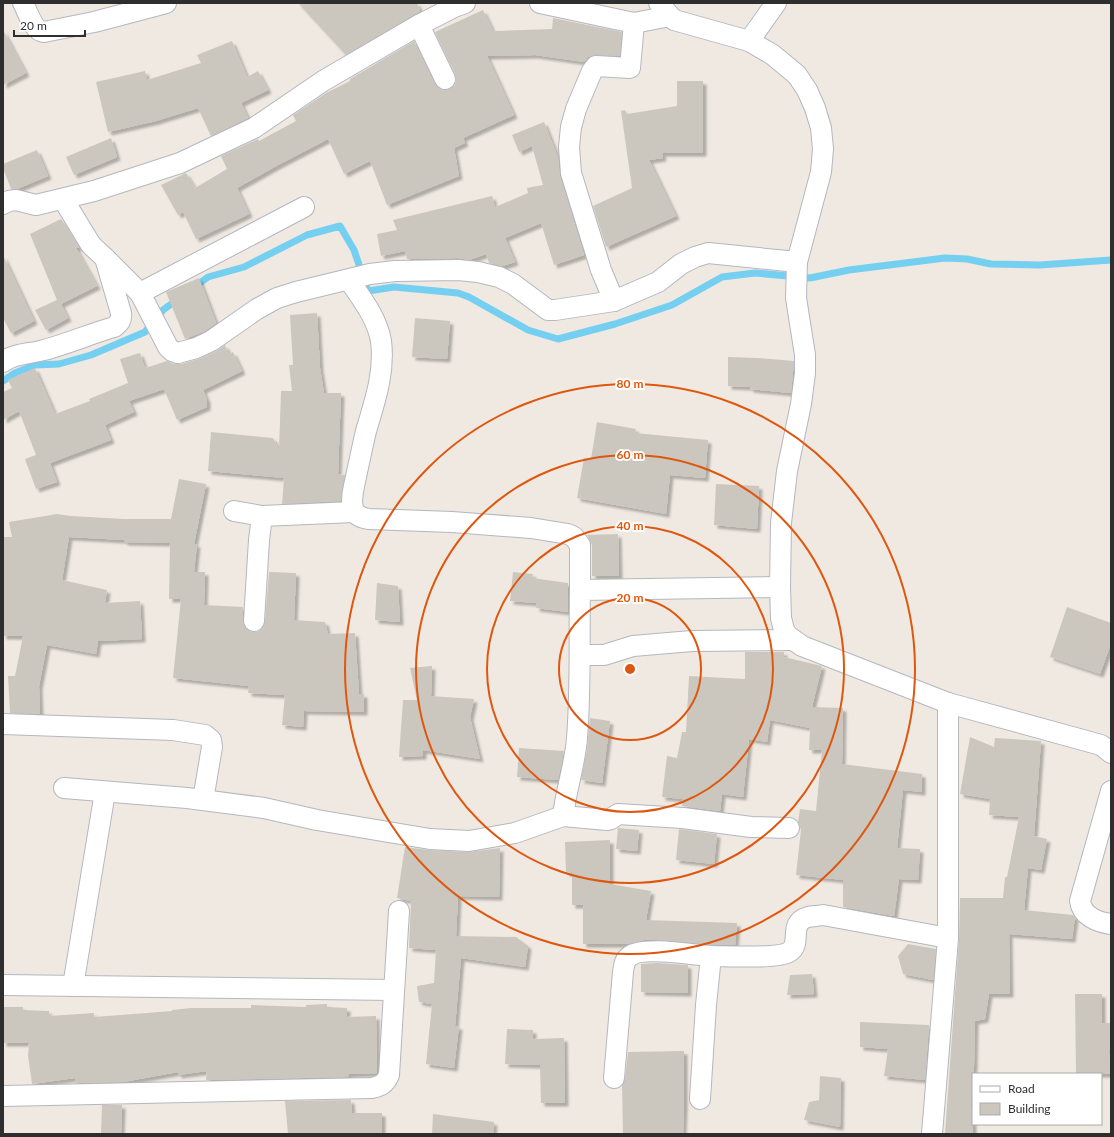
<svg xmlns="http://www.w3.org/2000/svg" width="1114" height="1137" font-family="Lato,sans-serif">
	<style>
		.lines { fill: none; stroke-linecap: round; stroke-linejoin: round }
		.stream { stroke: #75cff0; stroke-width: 7 }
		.building { fill: #cbc7bf; filter: url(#shadow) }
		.minor-casing { stroke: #b4b7c1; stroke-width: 22 }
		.minor { stroke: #fff; stroke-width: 20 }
		.ring { fill: none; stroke: #df570e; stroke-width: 2 }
		.centre { fill: #df570e; stroke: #fff; stroke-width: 2 }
		.ring-label { font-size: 12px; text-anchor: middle; font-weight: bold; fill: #df570e; stroke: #fff; stroke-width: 4; stroke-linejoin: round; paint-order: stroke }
	</style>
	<defs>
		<filter id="shadow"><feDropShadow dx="3.5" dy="3.5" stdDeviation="1" flood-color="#0004"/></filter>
	</defs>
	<rect width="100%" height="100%" fill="#efe9e1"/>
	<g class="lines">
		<g class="stream">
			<path d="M193,288L208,277L244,267L307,235L340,226L354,250L368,291L394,287L458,293L469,297L528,330L558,339L615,324L672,305L722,277L755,273L810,278L849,270L945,258L967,259L991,264L1040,265L1111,260"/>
			<path d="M3,381L15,373L35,365L59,364L91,355L145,332L163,310L178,299"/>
		</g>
	</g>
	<g class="building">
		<path d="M298,3H417L420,11L346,55Z"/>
		<path d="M483,10L493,31L552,29L553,18L622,32L620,56L596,55L588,57L584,62L535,55L487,56L514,115L463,138L465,143L454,148L459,176L387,205L370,161L344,174L328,139L278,165L237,188L249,214L196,239L183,212L178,215L161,185L186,173L195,188L227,169L221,156L258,139L259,141L296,121L293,115L326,93L350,81V79L414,41L435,84L439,89L444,90L450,89L455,85L456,80L455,74L435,32Z"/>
		<path d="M3,30L26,73L3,85Z"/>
		<path d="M232,41L247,77L258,71L268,90L241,103L248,118L211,136L198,108L156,121L108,132L96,82L145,71L147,80L201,63L197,55Z"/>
		<path d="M677,81H703V153H662L663,158L649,160L676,216L606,247L593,206L632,188L621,111L625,110L627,114L677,106Z"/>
		<path d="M544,122L558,158L560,176L584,255L554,265L541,223L505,238L515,262L503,266L489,263L486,254L469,260L458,258L407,259L405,251L381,256L377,234L397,230L393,220L492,196L495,207L528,193L527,188L543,185L532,146L519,152L512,135Z"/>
		<path d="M111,138L117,157L74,175L66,157Z"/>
		<path d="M37,150L48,176L17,189H11L3,168V164Z"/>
		<path d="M61,219L79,247L76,248L97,286L61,304L68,318L46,330L35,310L57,300L30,234Z"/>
		<path d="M3,255L34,321L11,333L3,318Z"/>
		<path d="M199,278L216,323L205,331L185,339L166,292Z"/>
		<path d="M317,313L320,368L324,393H341L338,474L345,475L341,501L282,504L284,478L208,471L211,432L273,438L279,450L281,391H292L289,365H293L290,315Z"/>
		<path d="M415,318L450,321L447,359L412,357Z"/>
		<path d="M225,345L229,354L233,352L242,371L203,390L207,400V407L177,420L164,389L129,401L134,412L105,425L111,440L50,463L57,482L36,489L25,459L36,455L19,411L3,420V392L12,388L8,380L35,368L55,414L90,401L89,399L128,383L120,359L140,353L145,368L167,361L174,364H181L201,358L216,351Z"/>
		<path d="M728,357L758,358L794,361L791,393L750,389V387L728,386Z"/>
		<path d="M597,422L636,429L635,433L708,440L705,478L670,475L666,514L577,498L584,458L591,459Z"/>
		<path d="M179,479L206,484L194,544H197L194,572H205L204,605L243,607V620L244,626L248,631L254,632L259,631L263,628L265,622L269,572L296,573L294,620L325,622L328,634L355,633L359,694H364V712L304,711L303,727L282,725L285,695L248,693L249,686L173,678L181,599H169L170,543L124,542V540L69,537L62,580L107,590L105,603L140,601L142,639L98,641L96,654L47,645L39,686L40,714L10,713L8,676H15L23,636H3V537H12L9,522L57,514L71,516L124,519H171Z"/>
		<path d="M716,484L759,486L757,529L714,525Z"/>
		<path d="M618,534L619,576H592V545L587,535Z"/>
		<path d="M513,572L533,574L532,578L568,583V612L536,608L537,603L510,601Z"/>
		<path d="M377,583L398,586L400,622L375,620Z"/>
		<path d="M1067,607L1111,623V643L1100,674L1050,657Z"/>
		<path d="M745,652H784V657L822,666L812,707L843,708L842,764L922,774V792L903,790L897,848L920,849L918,880L899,879L894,916L843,907V880L796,875L801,830L798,822L800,809L816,811L822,750H809L810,728L770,720L767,742L749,739L743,797L722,794L720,811L682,806L683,799L662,797L667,756L677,758L682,732H686L689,676L745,679Z"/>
		<path d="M432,666L431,696L474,699L470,717L480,759L423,750V756L399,757L403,700H417L410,668Z"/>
		<path d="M590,718L610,721L602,783L581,780L587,749Z"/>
		<path d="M970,737L994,747L995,738L1041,741L1034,836L1047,839L1041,870L1028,868L1024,910L1073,915L1075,917L1072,939L1009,934L1010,994H989L985,1019L975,1021L974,1066L972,1080L971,1107H973V1134H945L959,939L960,898H1003L1005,877H1007L1019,817L989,815L990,799L960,794Z"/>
		<path d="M519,748L564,751L558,780L517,777Z"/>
		<path d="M618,828L639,830L637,851L616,849Z"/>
		<path d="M679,829L717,834L714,864L676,860Z"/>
		<path d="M610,840V884L651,891L646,920L737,923L735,945H712L657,940H644L628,944H583V905H572V872L566,873L565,842Z"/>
		<path d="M405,847L429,850L468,852L500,848L499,897L458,896L456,936L516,937L528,946L525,967L461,958L455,1026H459L454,1068L426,1064L432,1004L419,1002L417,986L434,983L436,950L409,948L411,901L397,898Z"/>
		<path d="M908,944L936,949L933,980L903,974L898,956Z"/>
		<path d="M657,963L688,965V993L641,992V964Z"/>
		<path d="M812,974L814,994L787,995L790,975Z"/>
		<path d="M1075,994H1102V1023H1111V1051H1109L1110,1074H1076Z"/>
		<path d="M327,1004V1007L347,1008V1017L376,1016L377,1073L348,1074L349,1077L206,1080L207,1071L178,1075V1072L123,1082L75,1083V1078L32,1084L28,1056L29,1043H3V1007H23V1010L49,1011V1016L94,1013V1017L172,1011V1010L191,1008H251V1005L306,1007V1005Z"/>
		<path d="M860,1022L929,1025L925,1080L884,1076L888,1049L860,1047Z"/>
		<path d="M507,1029L533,1030V1039L564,1038L565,1103H541L540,1065L505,1064Z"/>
		<path d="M684,1051V1107L683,1134H623L622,1086L625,1079L628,1052Z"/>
		<path d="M820,1076L841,1078L840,1127L804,1120L809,1102L819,1100Z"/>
		<path d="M351,1100L352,1113H382V1134H288L285,1101Z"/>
		<path d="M102,1105H122L121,1134H101Z"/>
		<path d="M433,1114L494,1122L493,1134H432Z"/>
	</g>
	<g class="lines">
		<g class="minor-casing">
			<g id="minor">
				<path d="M23,3C28,12 33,31 44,32L94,22L166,3"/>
				<path d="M540,3L634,23L670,16"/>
				<path d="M659,3L670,16L674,20L749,41"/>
				<path d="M776,3L749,41L773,55L797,75L807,90L815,108L821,128L823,149L821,172L797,262L796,298L805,355V373L801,404L787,471L781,523L780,587L781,618L784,630L788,636L802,646L948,703L1101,745L1111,753"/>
				<path d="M634,23L630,68L596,66L592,71L576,109L571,127L569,147L571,173L601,270L614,301L658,282L681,264L695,257L708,253L797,262"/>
				<path d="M419,25L445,79"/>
				<path d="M3,204L9,201L16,200L36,205L94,191L180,163L254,128L323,81L419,25L454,7L465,3"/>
				<path d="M105,258L140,293L168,347L172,351L178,353L196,348L211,341L257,309L277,298L296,292L370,274L395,271L458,270L478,272L499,277L513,284L548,310H555L614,301"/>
				<path d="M349,280C362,299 377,318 381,341C385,372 375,401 366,431C363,444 360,458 357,472C355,483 350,498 353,508C355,516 362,518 369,519L452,522L531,528L568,534L574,537L580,545V590"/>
				<path d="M140,293L304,207"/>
				<path d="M3,362C14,353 30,354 44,350C67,344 90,334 114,327C120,322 122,320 121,313L105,258L91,245L63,199"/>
				<path d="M234,511L262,516"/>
				<path d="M254,621L259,540L262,516L354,512"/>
				<path d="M580,655H604L633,646L692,641L793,640"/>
				<path d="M3,724L173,730L205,735L211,740L212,747L203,800"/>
				<path d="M64,788L187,798L264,808L317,820L430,839L469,841L515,833L563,816C566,790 575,764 577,738C581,689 579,639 580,590L780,587"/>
				<path d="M1111,791L1080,901C1082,916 1097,922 1111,924"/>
				<path d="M563,816L607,820L611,819L618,814L683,818L751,827L789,828"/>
				<path d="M3,985L394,990"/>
				<path d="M73,986L105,792"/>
				<path d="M614,1078L623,972C624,966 624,960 630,956C643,946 694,955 711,956"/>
				<path d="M3,1096L372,1088C381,1086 385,1084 389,1075L399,911"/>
				<path d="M700,1099L706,1005L711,956C726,956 778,959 789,952C803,944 787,923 808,917C813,916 818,916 823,915L948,938"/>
				<path d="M932,1134L948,938V703"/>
			</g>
		</g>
		<use href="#minor" class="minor"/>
	</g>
	<g class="ring">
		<circle cx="630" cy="669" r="71"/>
		<circle cx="630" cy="669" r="143"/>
		<circle cx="630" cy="669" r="214"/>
		<circle cx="630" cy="669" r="285"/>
	</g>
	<circle cx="630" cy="669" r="6" class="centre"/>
	<g class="ring-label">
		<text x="630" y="388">80 m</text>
		<text x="630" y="459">60 m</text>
		<text x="630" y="530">40 m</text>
		<text x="630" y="602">20 m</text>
	</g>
	<rect width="1114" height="1137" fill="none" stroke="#2e2e2e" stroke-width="8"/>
	<rect x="972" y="1073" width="130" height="52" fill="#ffffff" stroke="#ababab"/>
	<rect x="980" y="1086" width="20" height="6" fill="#ffffff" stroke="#ababab"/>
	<text x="1008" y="1093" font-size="12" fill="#2e2e2e">Road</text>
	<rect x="980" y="1103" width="20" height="12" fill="#cbc7bf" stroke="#ababab"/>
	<text x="1008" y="1113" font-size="12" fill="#2e2e2e">Building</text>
	<path d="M14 30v6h71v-6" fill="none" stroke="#2e2e2e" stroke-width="2"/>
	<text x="20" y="30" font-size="12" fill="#2e2e2e" stroke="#ffffff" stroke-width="3" paint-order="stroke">20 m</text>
</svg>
